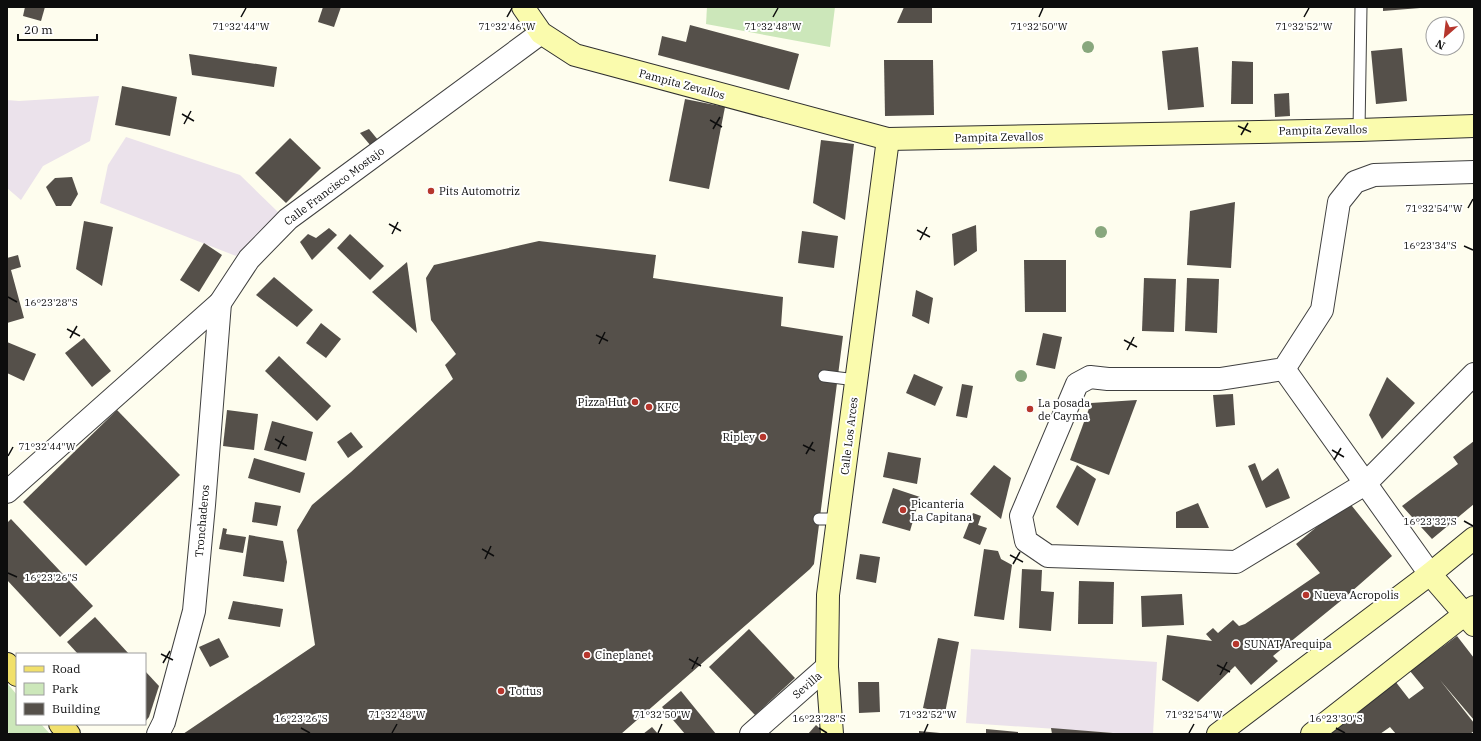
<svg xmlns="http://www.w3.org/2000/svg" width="1481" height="741" font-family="'IBM Plex Serif',serif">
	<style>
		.industrial { fill: #ebe2eb }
		.green { fill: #cce7ba }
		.building { fill: #55504a }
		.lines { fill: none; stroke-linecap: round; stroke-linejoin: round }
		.lane-casing { stroke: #404040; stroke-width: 13 }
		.street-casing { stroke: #404040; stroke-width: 24 }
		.secondary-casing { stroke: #2f2f2f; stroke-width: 24 }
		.primary-casing { stroke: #1e1e1e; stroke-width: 24 }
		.lane { stroke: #fff; stroke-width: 11 }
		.street { stroke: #fff; stroke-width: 22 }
		.secondary { stroke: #fafbad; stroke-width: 22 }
		.primary { stroke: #f1e06b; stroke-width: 22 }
		.tree { fill: #88a77d }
		.ticks { fill: none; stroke: #0d0d0d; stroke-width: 1.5 }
		.poi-dot { fill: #b6362d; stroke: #fff; stroke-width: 1.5 }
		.labels { text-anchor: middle; stroke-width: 4; stroke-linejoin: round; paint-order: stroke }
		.street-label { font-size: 11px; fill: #0d0d0d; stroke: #fff }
		.poi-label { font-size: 11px; fill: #0d0d0d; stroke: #fff; text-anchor: start }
		.ticks-label { font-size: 10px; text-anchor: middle; fill: #0d0d0d; stroke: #fff; stroke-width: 4; stroke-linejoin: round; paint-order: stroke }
	</style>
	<rect width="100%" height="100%" fill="#fefdee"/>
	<g class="industrial">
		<path d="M99,96L90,141L43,166L21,200L7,188V100L19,101Z"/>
		<path d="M126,137L240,175L279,213L236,256L100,203L108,165Z"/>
		<path d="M971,649L1157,662L1153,734H1130L966,723Z"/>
	</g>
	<g class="green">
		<path d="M707,7H835L830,47L706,24Z"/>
		<path d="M7,683L17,695V724H41L50,734H10L7,731Z"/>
	</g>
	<g class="building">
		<path d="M25,7H45L41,21L23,16Z"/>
		<path d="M323,7H341L334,27L318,22Z"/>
		<path d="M904,7H932V23H897Z"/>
		<path d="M1383,7H1419L1420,8L1383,11Z"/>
		<path d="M690,25L799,54L789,90L658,55L662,36L686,42Z"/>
		<path d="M1198,47L1204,107L1168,110L1162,51Z"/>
		<path d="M1402,48L1407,101L1376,104L1371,51Z"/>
		<path d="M189,54L277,67L274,87L192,75Z"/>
		<path d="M884,60H933L934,115L885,116Z"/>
		<path d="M1232,61L1253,62V104H1231Z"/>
		<path d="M122,86L177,97L170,136L115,125Z"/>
		<path d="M1289,93L1290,116L1275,117L1274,94Z"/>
		<path d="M685,99L725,107L709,189L669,181Z"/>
		<path d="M369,129L383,146L376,152L360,133Z"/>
		<path d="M290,138L321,168L286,203L255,173Z"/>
		<path d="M821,140L854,144L845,220L813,203Z"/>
		<path d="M72,177L78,194L71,206H56L46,187L55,178Z"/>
		<path d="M1235,202L1231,268L1187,265L1190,211Z"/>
		<path d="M84,221L113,227L102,286L76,269Z"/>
		<path d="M976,225L977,251L954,266L952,234Z"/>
		<path d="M329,228L337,235L312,260L300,242L308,234L316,238Z"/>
		<path d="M802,231L838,236L834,268L798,263Z"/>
		<path d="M350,234L384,266L370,280L337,248Z"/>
		<path d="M539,241L656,255L653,278L783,297L781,326L843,336L814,564L810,569L621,734H183L315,645L297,530L312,505L351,472L453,379L445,365L456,354L431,320L426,278L434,265Z"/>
		<path d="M204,243L222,255L199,292L180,280Z"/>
		<path d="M18,255L21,267L11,270L24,318L7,323V258Z"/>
		<path d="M1024,260H1066V312H1025Z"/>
		<path d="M407,262L417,333L372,292Z"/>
		<path d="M274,277L313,310L297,327L256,295Z"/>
		<path d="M1144,278L1176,279L1174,332L1142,331Z"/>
		<path d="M1187,278L1219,279L1217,333L1185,331Z"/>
		<path d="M916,290L933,298L929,324L912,316Z"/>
		<path d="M321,323L341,339L326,358L306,343Z"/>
		<path d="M1043,333L1062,337L1055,369L1036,365Z"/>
		<path d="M84,338L111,371L92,387L65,353Z"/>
		<path d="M7,342L36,354L24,381L7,373Z"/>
		<path d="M279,356L331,406L317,421L265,371Z"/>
		<path d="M914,374L943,387L935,406L906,393Z"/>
		<path d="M1387,377L1415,403L1382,439L1369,415Z"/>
		<path d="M962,384L973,386L967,418L956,416Z"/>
		<path d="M1233,394L1235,425L1216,427L1213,395Z"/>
		<path d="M1137,400L1109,475L1070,460L1091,403Z"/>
		<path d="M117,410L180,475L86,566L23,502Z"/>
		<path d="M227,410L258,414L254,450L223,446Z"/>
		<path d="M272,421L313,432L306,461L264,450Z"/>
		<path d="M351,432L363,447L348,458L337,442Z"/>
		<path d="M1474,441V504L1432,539L1402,506L1458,464L1453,457Z"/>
		<path d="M888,452L921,458L917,484L883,477Z"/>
		<path d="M254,458L305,473L300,493L248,478Z"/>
		<path d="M1255,463L1262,481L1278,468L1290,498L1266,508L1248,466Z"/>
		<path d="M994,465L1011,478L1001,519L970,494Z"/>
		<path d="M1077,465L1096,479L1078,526L1056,507Z"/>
		<path d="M893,488L920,497L910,531L882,523Z"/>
		<path d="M1348,501L1392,556L1343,599L1273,656L1278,661L1251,685L1235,666L1198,702L1162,680L1167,635L1212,641L1206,634L1213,628L1218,633L1233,620L1239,626L1245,624L1320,573L1296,544Z"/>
		<path d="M255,502L281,506L277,526L252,522Z"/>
		<path d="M1198,503L1209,528H1176V512Z"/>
		<path d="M973,513L981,516L978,525L987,528L980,545L963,538Z"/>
		<path d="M11,519L93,606L60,637L7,580V523Z"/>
		<path d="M223,528L227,529L226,534L246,537L243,553L219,549Z"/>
		<path d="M249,535L283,541L287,562L284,582L243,576Z"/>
		<path d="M984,549L998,551L1001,559L1012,565L1004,620L974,616Z"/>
		<path d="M860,554L880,557L876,583L856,579Z"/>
		<path d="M1022,569L1042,570L1041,591L1054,592L1051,631L1019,628Z"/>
		<path d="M1079,581L1114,582L1113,624H1078Z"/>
		<path d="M1182,594L1184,625L1142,627L1141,596Z"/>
		<path d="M233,601L283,609L280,627L228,619Z"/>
		<path d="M95,617L129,654H78L67,642Z"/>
		<path d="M749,629L795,678L755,715L709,667Z"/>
		<path d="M1457,636L1474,658V720L1440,680L1474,723V731L1470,734H1396L1390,727L1380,734H1326L1395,681L1409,699L1424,688L1410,671Z"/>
		<path d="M219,638L229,657L210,667L199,647Z"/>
		<path d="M938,638L959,642L945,713L923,708Z"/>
		<path d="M145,671L159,686L149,717L145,722Z"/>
		<path d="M858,682H879L880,712L859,713Z"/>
		<path d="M681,691L716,734H685L662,707Z"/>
		<path d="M816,725L826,734H808Z"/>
		<path d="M652,727L658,734H643Z"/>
		<path d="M1051,728L1113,733V734H1052Z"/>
		<path d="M986,729L1018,732V734H986Z"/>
		<path d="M919,731L940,733L939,734H919Z"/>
	</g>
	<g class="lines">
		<g class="lane-casing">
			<g id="lane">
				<path d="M1359,130L1361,7"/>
				<path d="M824,376L856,380"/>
				<path d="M819,519H838"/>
			</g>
		</g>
		<g class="street-casing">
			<g id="street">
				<path d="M1474,172L1374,175L1355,182L1339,202L1322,310L1284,369L1220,379H1108L1090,377L1077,384L1021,516L1026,541L1048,556L1236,562L1365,484L1474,374"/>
				<path d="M1284,369L1430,574"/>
				<path d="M7,492L220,303L249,259L288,219L541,33"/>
				<path d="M158,734L164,722L194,611L204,505L220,303"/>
				<path d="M751,734L827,667"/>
			</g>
		</g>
		<g class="secondary-casing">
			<g id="secondary">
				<path d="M523,7L541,33L575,55L888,139L1359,130L1474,126"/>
				<path d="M1430,574L1474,625"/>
				<path d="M832,734L827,667L828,595L888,139"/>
				<path d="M1218,734L1430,574L1474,538"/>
				<path d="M1312,734L1474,607"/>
			</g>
		</g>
		<g class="primary-casing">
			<g id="primary">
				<path d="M7,664L17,675"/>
				<path d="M60,724L69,734"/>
			</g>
		</g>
		<use href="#lane" class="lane"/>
		<use href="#street" class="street"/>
		<use href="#secondary" class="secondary"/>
		<use href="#primary" class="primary"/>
	</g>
	<g class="tree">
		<circle cx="1088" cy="47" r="6"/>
		<circle cx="1101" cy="232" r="6"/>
		<circle cx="1021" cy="376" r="6"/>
	</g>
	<path class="ticks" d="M241,17L246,8M507,17L512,8M773,17L778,8M1039,17L1043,8M1304,17L1309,8M182,114L194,121M710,120L722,127M184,124L191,111M1238,126L1251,132M713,129L720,117M1241,135L1248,123M1468,208L1473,199M389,224L401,231M917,230L930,237M392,234L398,222M920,240L927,227M1464,246L1473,250M8,297L17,302M67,329L80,336M596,335L608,341M70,338L77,326M1124,340L1137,347M599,344L605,332M1127,350L1134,337M275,439L287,446M803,445L815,451M278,449L284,436M1332,450L1344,457M806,454L813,442M8,456L13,447M1334,460L1341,448M1464,521L1473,526M482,549L494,556M1010,555L1023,562M485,559L491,546M1013,564L1020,552M8,573L17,577M161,654L173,660M689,659L701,666M163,663L170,651M1217,665L1230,672M692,669L698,657M1220,675L1227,662M301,728L310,733M819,728L827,733M1336,728L1345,733M392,733L397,724M658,733L662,724M924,733L928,724M1189,733L1194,724"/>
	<g class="poi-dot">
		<circle cx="431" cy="191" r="4"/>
		<circle cx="635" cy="402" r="4"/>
		<circle cx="649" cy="407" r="4"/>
		<circle cx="1030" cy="409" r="4"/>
		<circle cx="763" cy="437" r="4"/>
		<circle cx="903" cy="510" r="4"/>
		<circle cx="1306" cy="595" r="4"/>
		<circle cx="1236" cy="644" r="4"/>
		<circle cx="587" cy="655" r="4"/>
		<circle cx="501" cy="691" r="4"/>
	</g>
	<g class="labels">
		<g class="street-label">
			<text transform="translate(682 84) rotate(15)" y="4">Pampita Zevallos</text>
			<text transform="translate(1323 130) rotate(-1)" y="4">Pampita Zevallos</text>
			<text transform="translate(999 137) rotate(-1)" y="4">Pampita Zevallos</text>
			<text transform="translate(334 186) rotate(-37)" y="4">Calle Francisco Mostajo</text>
			<text transform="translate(849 436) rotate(-83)" y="4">Calle Los Arces</text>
			<text transform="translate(202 521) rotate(-85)" y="4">Tronchaderos</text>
			<text transform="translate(807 685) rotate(-41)" y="4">Sevilla</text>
		</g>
		<g class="poi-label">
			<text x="439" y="195">Pits Automotriz</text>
			<text x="627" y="406" text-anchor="end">Pizza Hut</text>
			<text x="1038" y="407">La posada<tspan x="1038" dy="13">de Cayma</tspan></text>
			<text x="657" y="411">KFC</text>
			<text x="755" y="441" text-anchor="end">Ripley</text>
			<text x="911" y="508">Picanteria<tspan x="911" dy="13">La Capitana</tspan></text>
			<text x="1314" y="599">Nueva Acropolis</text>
			<text x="1244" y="648">SUNAT Arequipa</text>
			<text x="595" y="659">Cineplanet</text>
			<text x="509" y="695">Tottus</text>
		</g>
	</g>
	<g class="ticks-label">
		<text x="241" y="30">71°32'44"W</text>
		<text x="507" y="30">71°32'46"W</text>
		<text x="773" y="30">71°32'48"W</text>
		<text x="1039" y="30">71°32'50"W</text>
		<text x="1304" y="30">71°32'52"W</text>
		<text x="1434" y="212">71°32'54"W</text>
		<text x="1430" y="249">16°23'34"S</text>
		<text x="51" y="306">16°23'28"S</text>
		<text x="47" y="450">71°32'44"W</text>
		<text x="1430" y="525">16°23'32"S</text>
		<text x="51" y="581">16°23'26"S</text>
		<text x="397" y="718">71°32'48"W</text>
		<text x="662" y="718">71°32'50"W</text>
		<text x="928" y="718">71°32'52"W</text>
		<text x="1194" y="718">71°32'54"W</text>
		<text x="301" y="722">16°23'26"S</text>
		<text x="819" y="722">16°23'28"S</text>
		<text x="1336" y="722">16°23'30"S</text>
	</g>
	<rect width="1481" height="741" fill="none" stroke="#0d0d0d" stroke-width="16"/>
	<rect x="16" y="653" width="130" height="72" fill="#ffffff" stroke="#9e9e9e"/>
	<rect x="24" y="666" width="20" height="6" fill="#f1e06b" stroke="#9e9e9e"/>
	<text x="52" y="673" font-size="12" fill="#0d0d0d">Road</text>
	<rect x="24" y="683" width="20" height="12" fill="#cce7ba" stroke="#9e9e9e"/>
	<text x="52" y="693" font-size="12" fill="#0d0d0d">Park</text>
	<rect x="24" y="703" width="20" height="12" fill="#55504a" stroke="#9e9e9e"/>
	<text x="52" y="713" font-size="12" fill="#0d0d0d">Building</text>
	<g transform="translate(1445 36) rotate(208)"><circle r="19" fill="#ffffff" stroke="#9e9e9e"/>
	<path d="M0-3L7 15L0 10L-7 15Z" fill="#b6362d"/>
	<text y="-6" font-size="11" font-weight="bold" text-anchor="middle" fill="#0d0d0d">N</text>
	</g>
	<path d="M18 34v6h79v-6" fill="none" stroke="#0d0d0d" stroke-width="2"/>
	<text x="24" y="34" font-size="12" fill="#0d0d0d" stroke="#ffffff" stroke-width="3" paint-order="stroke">20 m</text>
</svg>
